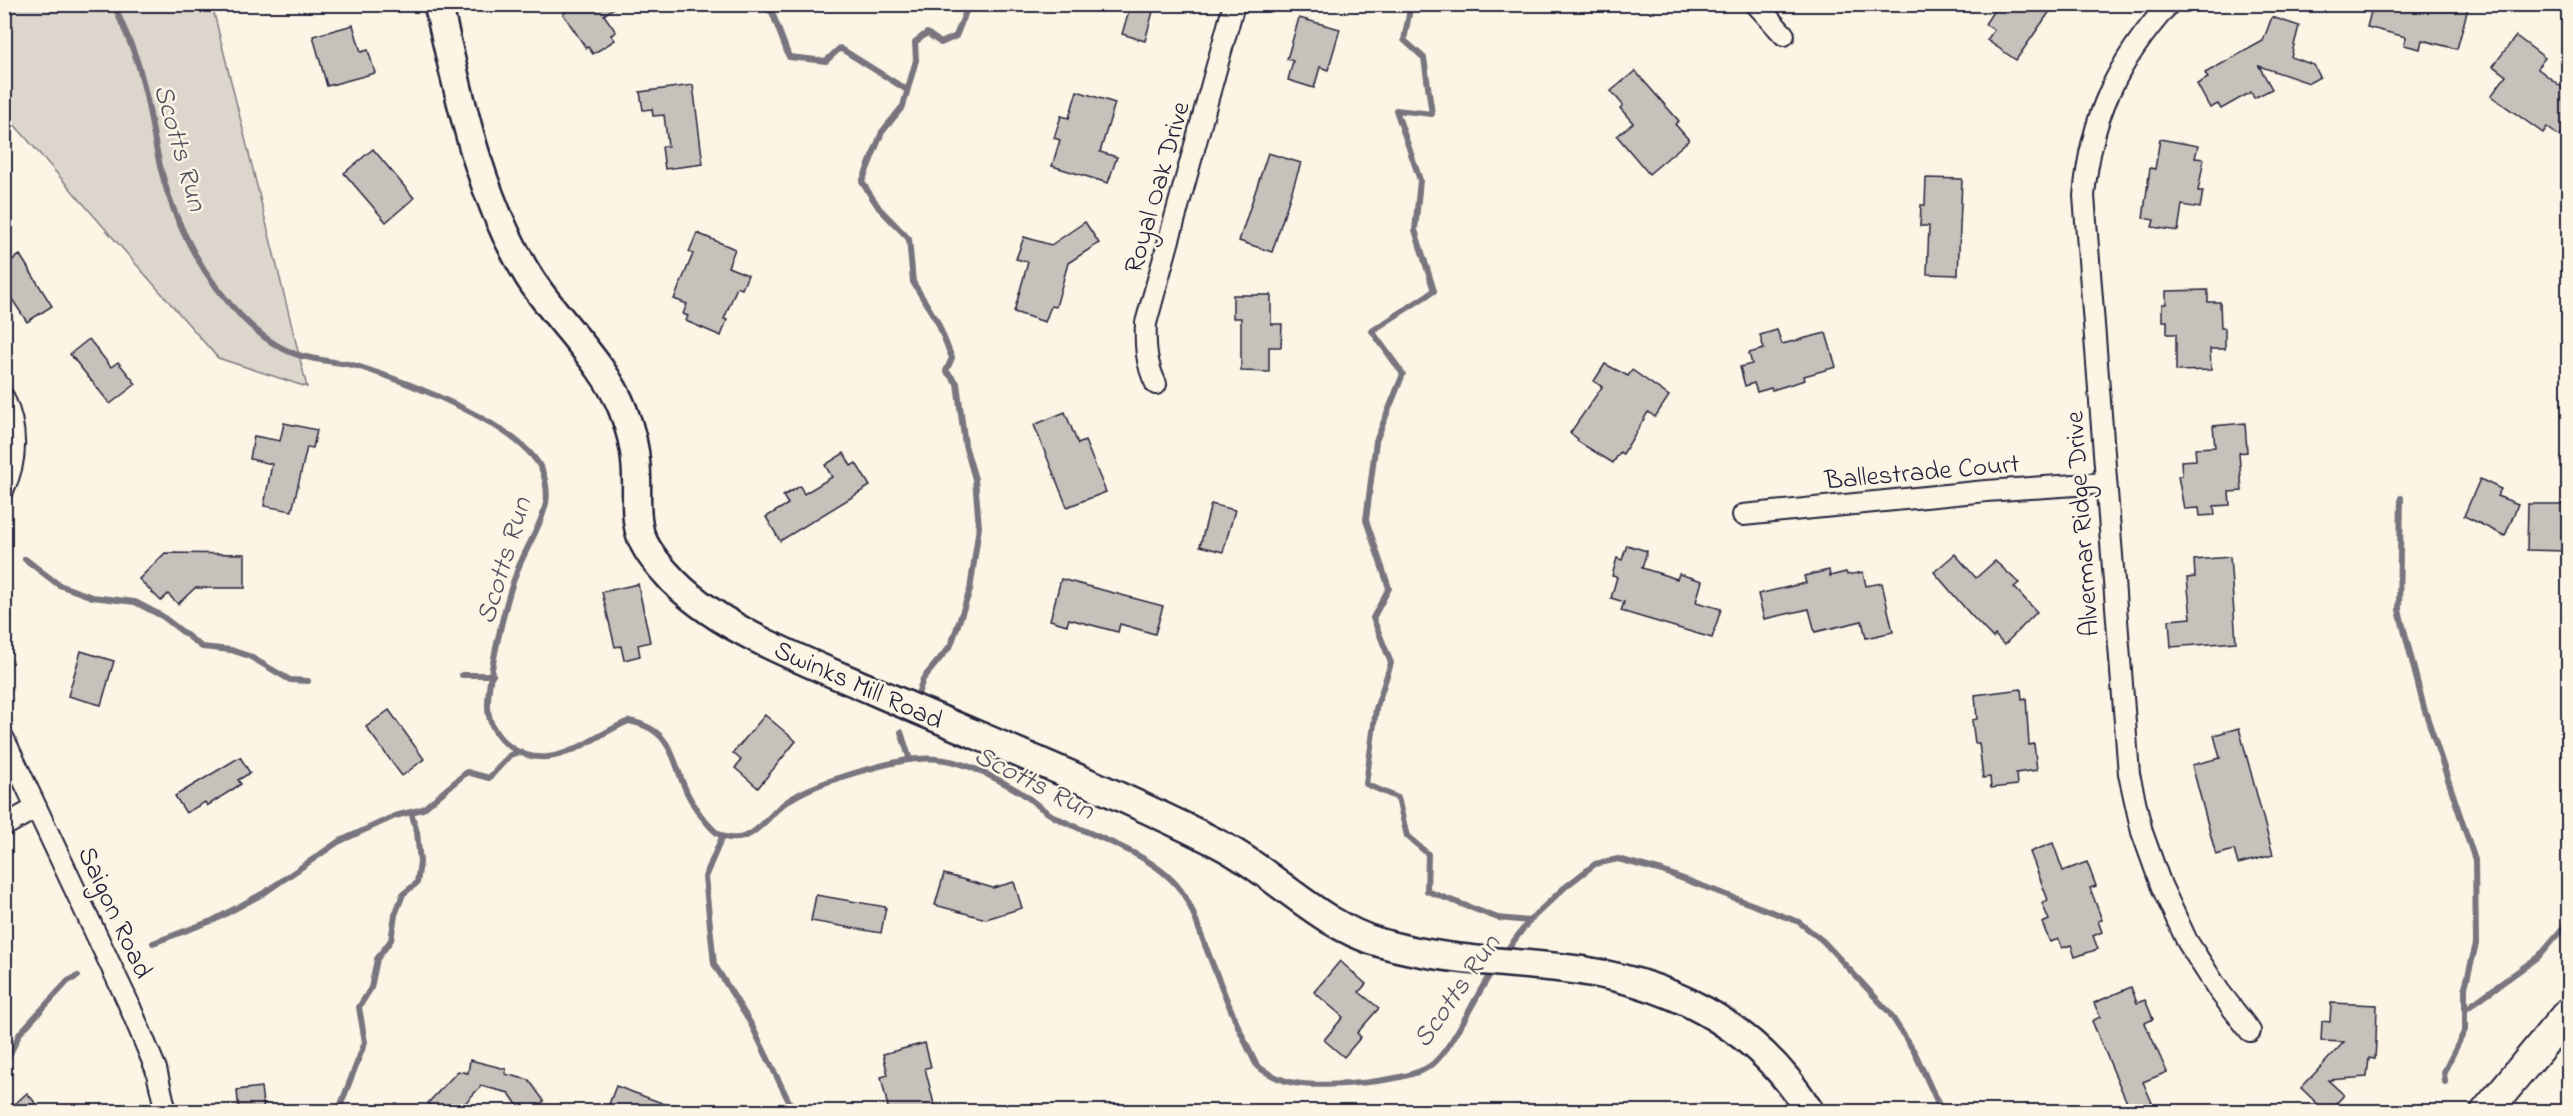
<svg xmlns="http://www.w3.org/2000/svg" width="2573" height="1116" font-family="'Indie Flower',sans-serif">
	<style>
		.green { fill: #dcd6cc; stroke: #7f7c84; stroke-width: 1.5 }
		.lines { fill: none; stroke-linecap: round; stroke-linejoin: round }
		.stream { stroke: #78757e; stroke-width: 6 }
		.building { fill: #c6c1bb; stroke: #22223b; stroke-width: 1.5 }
		.street-casing { stroke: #22223b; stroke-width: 24 }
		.secondary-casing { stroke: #22223b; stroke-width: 32 }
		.primary-casing { stroke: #22223b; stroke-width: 34 }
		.street { stroke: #fcf5e5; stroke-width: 20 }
		.secondary { stroke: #fcf5e5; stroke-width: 27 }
		.primary { stroke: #fcf5e5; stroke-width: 30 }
		.labels { text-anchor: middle; stroke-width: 5; stroke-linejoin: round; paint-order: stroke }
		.street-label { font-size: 27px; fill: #22223b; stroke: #fcf5e5 }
		.water-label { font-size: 28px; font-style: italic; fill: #545362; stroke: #fcf5e5 }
	</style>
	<rect width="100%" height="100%" fill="#fcf5e5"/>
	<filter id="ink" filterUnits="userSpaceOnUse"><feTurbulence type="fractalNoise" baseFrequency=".0167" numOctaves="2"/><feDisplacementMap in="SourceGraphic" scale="12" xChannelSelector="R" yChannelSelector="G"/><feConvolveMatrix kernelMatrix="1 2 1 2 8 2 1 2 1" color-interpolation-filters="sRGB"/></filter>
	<g filter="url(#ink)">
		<path class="green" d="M4,5H212L307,387L218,358L5,114Z"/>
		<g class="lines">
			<g class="stream">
				<path d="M114,4C121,23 131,42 137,61C149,97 152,134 161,170C175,225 204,280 245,320C263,338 285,354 311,358C328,362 344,362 360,367C407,382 520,424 542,470C546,481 548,492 546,503C541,528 524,550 516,574C506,600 483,692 489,716C495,742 522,760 548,757C577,754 603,731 629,721C666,728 671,750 682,781C688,797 697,812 708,824C714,831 720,837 730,838C753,841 766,819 781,806C803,788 838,778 865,770C890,763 918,755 945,760C970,764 998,779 1020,792C1031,799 1041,809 1053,816C1094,838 1158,854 1184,895C1194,910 1198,928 1205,945C1221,986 1237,1027 1257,1066C1268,1074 1279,1080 1294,1083C1323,1088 1412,1083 1434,1063C1455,1044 1475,996 1493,970"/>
				<path d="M758,4L772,12L789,57L826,61L840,48L907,90"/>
				<path d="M1411,4L1404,40L1424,58L1432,114L1396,110L1420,180L1415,230L1434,291L1372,331L1403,374L1376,441L1366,520L1389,588L1373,618L1391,663L1376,709L1366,784L1398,798L1407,836L1428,854L1427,891L1498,918L1529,921"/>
				<path d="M2401,498L2399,610L2424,708L2475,860L2476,944L2465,987V1030L2444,1072L2445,1082"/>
				<path d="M25,559L59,585L92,597L135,602L162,616L202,647L231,650L249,656L290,680L308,681"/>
				<path d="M462,675H493"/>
				<path d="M918,694L923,679L951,645L970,590L979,527L975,479L965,445L957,383L946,371L952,358L938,323L913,282L909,239L879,208L862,182L882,132L903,106L916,60L915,42L927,33L941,43L956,36L969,4"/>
				<path d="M901,732L910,760"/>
				<path d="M722,837L705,877L714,964L751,1024L794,1112"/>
				<path d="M153,943L214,920L264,893L338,842L395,816L423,809L467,772L489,778L510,755L520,752"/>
				<path d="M1504,954L1529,921L1564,888L1595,864L1618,859L1662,871L1799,922L1823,941L1889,1012L1915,1053L1942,1112"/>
				<path d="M2466,1009L2538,957L2568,922"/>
				<path d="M4,1066L20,1033L68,981L78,976"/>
				<path d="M338,1112L365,1042L359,1007L371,988L377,959L391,940L395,915L403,894L417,883L420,862L417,832L411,812"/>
			</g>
		</g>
		<g class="building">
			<path d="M577,4H619L604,15L616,32L611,35L615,40L593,54L588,47L586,48L563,14Z"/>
			<path d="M1131,4H1155L1145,41L1122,34Z"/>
			<path d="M1998,4H2055L2016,60L1987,40L1994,30L1985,24Z"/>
			<path d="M2373,4H2457L2468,8L2457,49L2422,40L2420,49L2404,45L2406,37L2367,27Z"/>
			<path d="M2272,17L2299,26L2291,57L2314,65L2320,77L2309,83L2259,66L2272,89L2254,98L2251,92L2221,109L2218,104L2210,108L2197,84L2208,78L2205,73L2263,41Z"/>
			<path d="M1299,18L1340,29L1328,70L1320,67L1314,88L1288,80L1293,61L1287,59Z"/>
			<path d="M353,25L361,52L368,50L375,73L327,86L313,36Z"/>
			<path d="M2516,36L2545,58L2537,68L2568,92V126L2560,137L2547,127L2543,133L2491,96L2506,76L2493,66Z"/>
			<path d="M1635,71L1679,121L1675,124L1689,140L1649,174L1617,136L1633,123L1620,108L1623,105L1611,91Z"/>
			<path d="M693,85L703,164L665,169L662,147L668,146L664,115L653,116L652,109L643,110L640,92Z"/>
			<path d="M1077,91L1115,103L1100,152L1117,157L1108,183L1052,166L1060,140L1054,138L1061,116L1069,118Z"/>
			<path d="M2160,139L2198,146L2195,158L2204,159L2198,191H2203L2200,208L2182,205L2178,231L2152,227L2154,220L2143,218L2150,168L2155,169Z"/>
			<path d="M373,149L414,198L386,222L344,173Z"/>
			<path d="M1268,153L1301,163L1272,252L1239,241Z"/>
			<path d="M1926,178L1962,179L1958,275L1927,274L1929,226H1920L1921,205H1925Z"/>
			<path d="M1085,222L1099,243L1068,263L1056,307L1051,306L1045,322L1014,312L1028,262L1016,259L1024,237L1051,245Z"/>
			<path d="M697,233L735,249L728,267L748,275L742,289L737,287L724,319L727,320L721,336L686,321L688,316L683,314L687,304L674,299L693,254L689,252Z"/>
			<path d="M20,255L52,306L27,322L4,287V265Z"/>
			<path d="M2208,290V302H2220L2221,328H2225V349H2210L2211,370L2176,371V334H2167V321H2162V304H2166V291Z"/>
			<path d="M1233,295H1271V324H1282L1281,347H1269V372L1241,371V318H1233Z"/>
			<path d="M1777,330L1782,344L1826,333L1836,367L1804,376L1805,380L1772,390L1771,388L1757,392L1754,383L1745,386L1740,367L1752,364L1749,353L1764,349L1760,335Z"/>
			<path d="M89,339L111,367L118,362L136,384L110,404L70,354Z"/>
			<path d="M1605,364L1628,376L1632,370L1669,396L1655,417L1648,412L1623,454L1620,452L1613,463L1577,441L1578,439L1570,433L1602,387L1594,381Z"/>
			<path d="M1065,412L1078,444L1085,441L1106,492L1067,507L1034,425Z"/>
			<path d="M284,423L317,430L313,448L307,447L292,511L264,506L272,464L250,459L254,436L280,441Z"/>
			<path d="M2245,423L2247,452L2239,453L2242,491L2229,492L2230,505L2214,506L2215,515L2200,516L2199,508L2184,509L2178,476H2182L2181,461L2196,460L2195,448L2215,447L2213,426Z"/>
			<path d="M844,453L851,466L856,463L870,486L780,541L766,517L788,504L783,496L800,486L804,494L832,477L825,465Z"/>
			<path d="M2480,479L2501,489L2497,496L2518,504L2505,536L2464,516Z"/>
			<path d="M1211,504L1235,510L1223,552L1200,546Z"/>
			<path d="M2528,504H2568V551L2527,550Z"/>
			<path d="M1627,545L1647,551L1642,568L1677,579L1679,574L1702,581L1696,602L1721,609L1712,638L1621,611L1624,602L1611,598L1617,577L1612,576L1617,558L1622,560Z"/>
			<path d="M165,553L245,554V588H195L178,604L168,594L161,601L139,579Z"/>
			<path d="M1955,554L1976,578L1995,561L2019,583L2014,587L2037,612L2004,645L1995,635L1993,638L1970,614L1934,572Z"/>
			<path d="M2230,557L2236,642L2171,647L2169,620L2191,618L2187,578L2195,577L2194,560Z"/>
			<path d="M1829,570L1830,576L1846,572L1847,575L1863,572L1866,586L1882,583L1893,632L1866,638L1862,621L1815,632L1809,609L1764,619L1758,594L1806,583L1804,576Z"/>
			<path d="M1061,579L1163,606L1155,634L1120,624L1118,632L1069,619L1067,625L1050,620Z"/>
			<path d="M638,584L650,642L638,645L640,656L624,660L621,646L615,647L602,592Z"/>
			<path d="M81,651L114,661L101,705L68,696Z"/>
			<path d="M2021,689L2022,699L2026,698L2029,745L2034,744L2037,770L2016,773L2017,785L1991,788L1990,777L1983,778L1979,743H1975L1972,720L1977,719L1975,695Z"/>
			<path d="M389,710L424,759L402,776L366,727Z"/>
			<path d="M765,715L796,741L758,788L735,768L741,760L733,753Z"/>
			<path d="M2239,728L2273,855L2238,864L2234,850L2216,855L2192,765L2220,758L2214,735Z"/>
			<path d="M240,757L250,773L238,780L241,784L207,806L205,802L186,813L175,796Z"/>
			<path d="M2053,843L2063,871L2087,862L2096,886L2090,888L2102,920L2098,921L2102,932L2093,936L2098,949L2075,957L2071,945L2062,948L2059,939L2050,942L2042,923L2049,920L2042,903L2048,900L2030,852Z"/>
			<path d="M944,874L993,888L1014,882L1022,908L986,919L935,905Z"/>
			<path d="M816,895L886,907L881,933L811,921Z"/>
			<path d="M1340,961L1366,984L1359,992L1379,1008L1357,1033L1361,1037L1344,1057L1324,1040L1343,1017L1314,992Z"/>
			<path d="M2131,987L2137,1003L2145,1000L2153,1019L2145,1023L2167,1072L2143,1082L2156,1112H2131L2092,1021L2100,1017L2094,1003Z"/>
			<path d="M2331,1003L2377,1005L2376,1041L2375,1059L2369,1058L2367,1077L2328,1080L2344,1095L2329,1112H2326L2301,1088L2344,1042L2321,1041L2322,1021L2330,1022Z"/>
			<path d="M925,1043L931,1067L925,1068L936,1112H889L881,1077L888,1075L883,1054Z"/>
			<path d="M470,1060L506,1069L505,1074L529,1080L544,1101L531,1112H522L509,1093L481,1086L457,1112H438L428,1103L458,1071L468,1073Z"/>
			<path d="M616,1086L681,1110V1112H606Z"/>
			<path d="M261,1087L264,1112H239L237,1090Z"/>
			<path d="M27,1093L43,1112H6Z"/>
		</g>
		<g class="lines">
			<g class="street-casing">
				<g id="street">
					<path d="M1756,4L1784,35"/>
					<path d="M2169,4C2116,63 2091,117 2084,196L2129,774L2142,832L2161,885L2187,941L2219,991L2250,1031"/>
					<path d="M1156,384C1146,364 1145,344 1146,323L1234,4"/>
					<path d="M4,398C17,427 18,459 4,488"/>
					<path d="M1743,515L1986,491L2105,483"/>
					<path d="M4,739L127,1000L156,1069L166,1112"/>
					<path d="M4,826L36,808"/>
				</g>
			</g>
			<g class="secondary-casing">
				<path id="secondary" d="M438,4C460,98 478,194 529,277C557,321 605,363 623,410C630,428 635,447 636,466C638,488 634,512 640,533C645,549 655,561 666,573C713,628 808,662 874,691C988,741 1106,787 1217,843C1274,872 1318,925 1381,943C1439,960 1501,961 1562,968C1664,979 1755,1022 1810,1112"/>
			</g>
			<g class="primary-casing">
				<path id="primary" d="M2486,1112L2568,1013"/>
			</g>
			<use href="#street" class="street"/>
			<use href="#secondary" class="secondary"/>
			<use href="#primary" class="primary"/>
		</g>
	</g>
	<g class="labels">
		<g class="street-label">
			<text transform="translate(1156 187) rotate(-74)" y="9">Royal Oak Drive</text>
			<text transform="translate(1922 471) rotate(-5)" y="9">Ballestrade Court</text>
			<text transform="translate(2081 524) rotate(-94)" y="9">Alvermar Ridge Drive</text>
			<text transform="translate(859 684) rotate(24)" y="9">Swinks Mill Road</text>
			<text transform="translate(116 912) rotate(65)" y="9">Saigon Road</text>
		</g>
		<g class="water-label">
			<text transform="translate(182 147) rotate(74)" y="10">Scotts Run</text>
			<text transform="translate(502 560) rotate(-73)" y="10">Scotts Run</text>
			<text transform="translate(1035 781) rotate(27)" y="10">Scotts Run</text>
			<text transform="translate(1455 990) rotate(-55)" y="10">Scotts Run</text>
		</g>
	</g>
	<rect width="2573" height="1116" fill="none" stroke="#fcf5e5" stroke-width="24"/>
	<rect x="12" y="12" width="2549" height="1092" fill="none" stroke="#22223b" stroke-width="2" filter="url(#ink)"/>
</svg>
